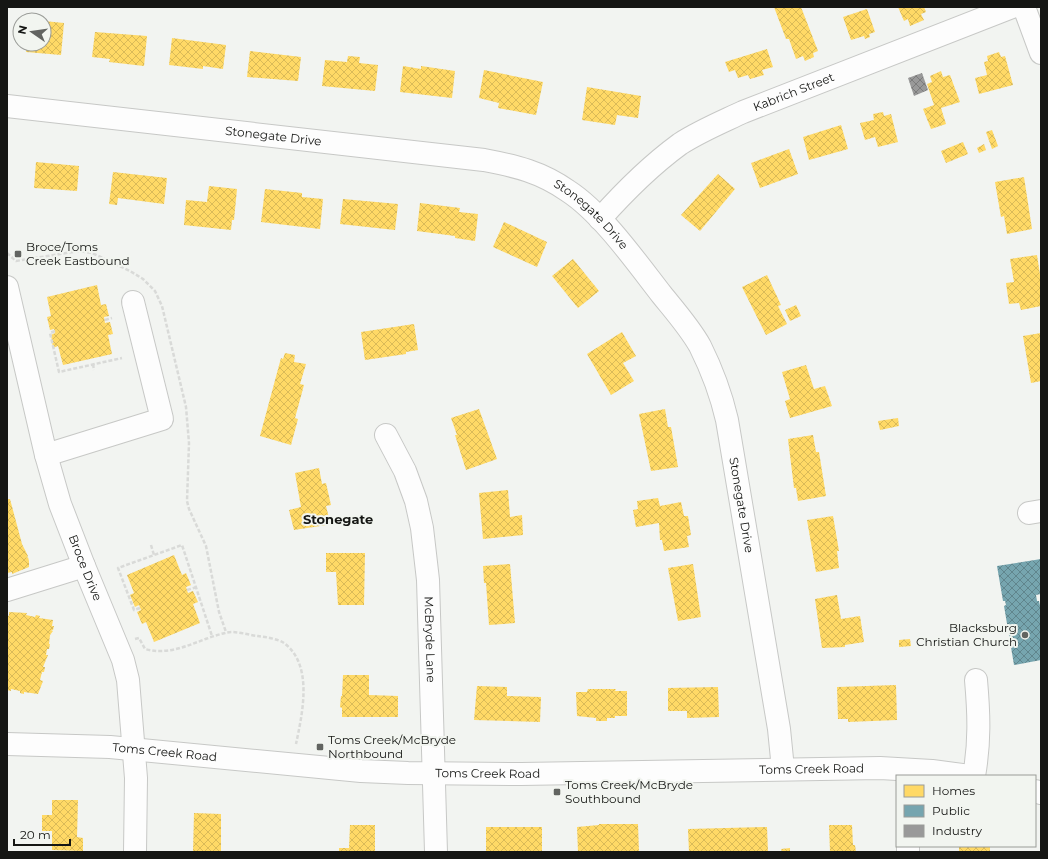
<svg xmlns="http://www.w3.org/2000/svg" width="1048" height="859" font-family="Montserrat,sans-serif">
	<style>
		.homes { fill: url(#homes-cross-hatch) }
		.public { fill: url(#public-cross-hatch) }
		.industry { fill: url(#industry-cross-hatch) }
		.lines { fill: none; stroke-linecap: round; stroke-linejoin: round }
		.minor-casing { stroke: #c7c8c6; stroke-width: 24 }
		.major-casing { stroke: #c7c8c6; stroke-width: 24 }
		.path { stroke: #d9dad8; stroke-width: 2.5; stroke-dasharray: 4 2; stroke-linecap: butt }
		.minor { stroke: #fdfdfd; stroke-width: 22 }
		.major { stroke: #fdfdfd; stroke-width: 22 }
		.poi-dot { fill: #626461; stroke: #f2f5f0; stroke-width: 1.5 }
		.labels { text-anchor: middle; stroke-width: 4; stroke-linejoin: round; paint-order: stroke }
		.street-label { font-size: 12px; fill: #151614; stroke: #f2f5f0 }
		.poi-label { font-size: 12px; fill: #151614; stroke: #f2f5f0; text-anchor: start }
		.neighbourhood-label { font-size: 13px; font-weight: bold; fill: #151614; stroke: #f2f5f0 }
	</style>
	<defs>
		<pattern id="homes-cross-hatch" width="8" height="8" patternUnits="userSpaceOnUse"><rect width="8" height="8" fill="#ffd966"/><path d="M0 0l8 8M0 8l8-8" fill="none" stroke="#daba58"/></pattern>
		<pattern id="public-cross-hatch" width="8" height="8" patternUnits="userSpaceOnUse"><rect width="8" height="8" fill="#76a5af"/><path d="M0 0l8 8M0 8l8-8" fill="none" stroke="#60858d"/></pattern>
		<pattern id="industry-cross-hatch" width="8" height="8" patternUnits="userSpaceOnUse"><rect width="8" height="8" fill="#999"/><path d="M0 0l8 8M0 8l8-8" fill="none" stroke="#7c7c7c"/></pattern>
	</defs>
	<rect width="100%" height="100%" fill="#f2f4f1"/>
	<g class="homes">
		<path d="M774,7H801L818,51L813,53L814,57L805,61L803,56L796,59L789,39H786Z"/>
		<path d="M898,7H924L926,12L921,14L924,20L910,26L908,19L904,21Z"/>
		<path d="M867,9L875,32L869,34L870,37L865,39L864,36L851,40L843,17Z"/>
		<path d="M44,21L64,23L61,55L26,52L27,44H44Z"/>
		<path d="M95,32L147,36L144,66L109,62L110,59L92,57Z"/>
		<path d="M172,38L226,45L223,69L203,66V69L169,65Z"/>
		<path d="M767,49L773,67L762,70L764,75L750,79L748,75L738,78L735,70L729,72L725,62Z"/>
		<path d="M250,51L301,57L298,81L247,77Z"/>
		<path d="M999,52L1001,57L1005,56L1013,85L979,94L975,78L987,75L984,62L988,61L987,56Z"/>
		<path d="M348,56L360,57L359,63L378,65L375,91L322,86L325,60L347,62Z"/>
		<path d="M403,66L421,69V66L455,71L452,98L400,92Z"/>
		<path d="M484,70L543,82L536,115L498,108L499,103L479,98Z"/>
		<path d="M941,71L943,77L950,75L960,102L941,108L946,124L931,129L923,109L934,105L927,84L932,82L930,76Z"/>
		<path d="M587,87L641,96L638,118L617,115L615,125L582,120Z"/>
		<path d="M883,112L884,116L891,114L898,142L878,147L875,137L865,140L860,123L874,120L873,114Z"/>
		<path d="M841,125L848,149L809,160L803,137Z"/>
		<path d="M992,130L998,146L992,149L986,132Z"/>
		<path d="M963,142L968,154L946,163L941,151Z"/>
		<path d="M984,144L986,150L979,153L977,148Z"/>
		<path d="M789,149L798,174L760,188L751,163Z"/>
		<path d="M36,162L79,166L77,191L34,188Z"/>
		<path d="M113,172L167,178L164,204L118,198L117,205L109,204Z"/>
		<path d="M718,174L735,189L700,231L681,215Z"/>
		<path d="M1024,177L1032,229L1007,234L1004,216L1001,217L995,182Z"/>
		<path d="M209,186L237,189L234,220H232L231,230L184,225L186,200L207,202Z"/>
		<path d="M265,189L302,193V197L323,199L320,229L261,222Z"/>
		<path d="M343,199L398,204L395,230L340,224Z"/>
		<path d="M420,203L460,208L459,212L478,214L475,241L455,238V236L417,231Z"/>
		<path d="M504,222L547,242L537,267L493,247Z"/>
		<path d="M1037,255L1041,281V306L1021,310L1019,303L1009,304L1006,283L1014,282L1010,259Z"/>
		<path d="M573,259L599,291L578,308L552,276Z"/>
		<path d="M767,275L781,305L778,306L787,324L766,335L742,287Z"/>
		<path d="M97,285L101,305L106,304L109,316L104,317L105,323L110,322L113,334L108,335L112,354L63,365L58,346L53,348L51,335L55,333L54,329L50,330L47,317L51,316L47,297Z"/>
		<path d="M796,305L801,316L790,321L785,310Z"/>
		<path d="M414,324L418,350L406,352V354L365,360L361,332Z"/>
		<path d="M622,332L636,356L623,363L634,381L611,395L587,354Z"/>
		<path d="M1041,333V381L1031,383L1023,336Z"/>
		<path d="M285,353L295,355L294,362L306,364L300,384L304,385L295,418L298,419L291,445L260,436L281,358L283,359Z"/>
		<path d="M806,365L814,389L825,386L832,406L790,418L785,401L790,399L782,372Z"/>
		<path d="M479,409L497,459L466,470L455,435H457L451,418Z"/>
		<path d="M665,409L668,427H671L678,467L651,471L639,414Z"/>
		<path d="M898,418L899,426L880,430L878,421Z"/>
		<path d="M813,435L816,452H819L826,496L798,501L796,488H794L788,439Z"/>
		<path d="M319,468L322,484L326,483L331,505L326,506L330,522L327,525L294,530L289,510L301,507L295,473Z"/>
		<path d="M508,490L510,517L522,515L523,535L483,539L479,493Z"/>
		<path d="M658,498L660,506L681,502L684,516H688L691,535L687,536L689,547L664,551L662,540H660L659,523L636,527L633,510L638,509L637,501Z"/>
		<path d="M7,499H10L22,544L28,556L26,558L28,557L29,561V567L12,574V572L7,573Z"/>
		<path d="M833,516L839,551H837L839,568L816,572L807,520Z"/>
		<path d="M326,553H365L364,605H338L336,572H326Z"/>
		<path d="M174,555L182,575L186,573L191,585L186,587L188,593L193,591L198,602L193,604L200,623L154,642L146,622L142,624L137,612L141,610L139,605L135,607L130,595L134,593L127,575Z"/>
		<path d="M510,564L515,623L489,625L486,583H484L483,566Z"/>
		<path d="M693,564L701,617L678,621L668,568Z"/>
		<path d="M837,595L841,619L860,616L864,642L845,645V647L822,648L815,599Z"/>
		<path d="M9,612L27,613L26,615L35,617L36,615L40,616L39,618L53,620L52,626H54L53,630H51L53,631L50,635L49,644H50L49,649H47L46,655H48L43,667H45L44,672H42L40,680L43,681L38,694L24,692V694L20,693V691L11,689V691L7,690V615L9,616Z"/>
		<path d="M910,639L911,646L899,647V640Z"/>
		<path d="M343,675H369V695L398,696V717H342V708L340,707L341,696H342Z"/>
		<path d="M896,685L897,720L848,722V719H838L837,687Z"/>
		<path d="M477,686L507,687V696L541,697L540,722L474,720Z"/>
		<path d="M718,687L719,717L687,718V711H668V688Z"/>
		<path d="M588,689H616L615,691H627V716H615V718H607V721H596V718L577,716L576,692H587Z"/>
		<path d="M52,800H78L77,837L83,838V851L52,850V831H42V815H52Z"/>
		<path d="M194,813L221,814V852H193Z"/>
		<path d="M599,824H638L639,852H578L577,827L599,825Z"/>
		<path d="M350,825H375V852H339V848H349Z"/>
		<path d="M829,825H852L853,845H855L856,852H830Z"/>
		<rect x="486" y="827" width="56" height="25"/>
		<path d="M767,827L768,852H689L688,829Z"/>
		<rect x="959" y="846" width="31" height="6"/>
		<path d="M790,848V852H782L781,849Z"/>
	</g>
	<path class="public" d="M1041,559V594L1036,595L1037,601H1039L1041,610V660L1014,665L1004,606L1006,605L1005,601H1003L997,566Z"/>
	<path class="industry" d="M922,73L928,90L914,96L908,78Z"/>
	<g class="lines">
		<g class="minor-casing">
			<g id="minor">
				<path d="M1024,7L1041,53"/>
				<path id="s1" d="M7,106L484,160C516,166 541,172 568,191C602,213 637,263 662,295C675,311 690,328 700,346C712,370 721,394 727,420L779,729L783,769"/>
				<path id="s2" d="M600,219C624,192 650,166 680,144C700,131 722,122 743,112L1012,7"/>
				<path id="s3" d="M7,287L46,455L60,504L84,566L123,660L128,680L136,778L135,852"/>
				<path id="s4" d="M386,435L405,471L416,501L422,528L428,580L436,852"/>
				<path d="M46,455L162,419L133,302"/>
				<path d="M1029,513L1041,511"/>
				<path d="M7,590L84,566"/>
				<path d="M974,776C980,742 979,714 976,680"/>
				<path d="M908,852V846"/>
			</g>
		</g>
		<g class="major-casing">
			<g id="major">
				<path id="s5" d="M7,744L110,747L361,771L408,773L521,774L880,768L932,771L970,776"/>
				<path d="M1035,791L1041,793"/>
			</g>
		</g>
		<g class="path">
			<path d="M7,253L16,261L79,251L92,253L130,271L143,279L155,291L162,306L186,407L189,443L187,501L189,509L206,546L219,612L226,632"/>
			<path d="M105,320L112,318"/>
			<path d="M55,331L50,333L59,372L122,358"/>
			<path d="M93,364L94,370"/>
			<path d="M151,545L154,555"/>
			<path d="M187,590L197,587"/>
			<path d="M140,608L134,610L118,568L182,545L212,636"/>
			<path d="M135,639L139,638L145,649C174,657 198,639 225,633C234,630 248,635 258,636C266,637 278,639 284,643C314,665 302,715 296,744"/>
		</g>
		<use href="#minor" class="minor"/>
		<use href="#major" class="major"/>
	</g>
	<g class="poi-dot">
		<rect x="14" y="250" width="8" height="8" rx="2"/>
		<circle cx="1025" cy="635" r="4"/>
		<rect x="316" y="743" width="8" height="8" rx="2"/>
		<rect x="553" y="788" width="8" height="8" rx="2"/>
	</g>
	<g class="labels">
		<g class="street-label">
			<text dy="4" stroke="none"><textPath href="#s2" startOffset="235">Kabrich Street</textPath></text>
			<text dy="4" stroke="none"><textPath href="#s1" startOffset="268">Stonegate Drive</textPath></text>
			<text dy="4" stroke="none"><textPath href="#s1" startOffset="603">Stonegate Drive</textPath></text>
			<text dy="4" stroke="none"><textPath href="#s1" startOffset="940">Stonegate Drive</textPath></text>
			<text dy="4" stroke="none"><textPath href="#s3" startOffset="292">Broce Drive</textPath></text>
			<text dy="4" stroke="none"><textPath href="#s4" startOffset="212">McBryde Lane</textPath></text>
			<text dy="4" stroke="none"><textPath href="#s5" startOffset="158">Toms Creek Road</textPath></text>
			<text dy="4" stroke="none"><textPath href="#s5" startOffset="806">Toms Creek Road</textPath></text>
			<text dy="4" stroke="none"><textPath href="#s5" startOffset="482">Toms Creek Road</textPath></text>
		</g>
		<g class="poi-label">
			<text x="26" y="251">Broce/Toms<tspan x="26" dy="14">Creek Eastbound</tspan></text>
			<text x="1017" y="632" text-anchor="end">Blacksburg<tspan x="1017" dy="14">Christian Church</tspan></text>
			<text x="328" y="744">Toms Creek/McBryde<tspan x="328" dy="14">Northbound</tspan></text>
			<text x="565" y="789">Toms Creek/McBryde<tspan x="565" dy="14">Southbound</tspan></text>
		</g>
		<g class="neighbourhood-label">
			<text x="338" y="524">Stonegate</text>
		</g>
	</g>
	<rect width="1048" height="859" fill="none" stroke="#151614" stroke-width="16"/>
	<rect x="896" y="775" width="140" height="72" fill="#f2f5f0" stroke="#9a9c98"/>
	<rect x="904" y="785" width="20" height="12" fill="#ffd966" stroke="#9a9c98"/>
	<text x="932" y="795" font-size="12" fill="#151614">Homes</text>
	<rect x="904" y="805" width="20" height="12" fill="#76a5af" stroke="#9a9c98"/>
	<text x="932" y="815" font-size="12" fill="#151614">Public</text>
	<rect x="904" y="825" width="20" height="12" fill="#999999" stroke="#9a9c98"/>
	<text x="932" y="835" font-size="12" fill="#151614">Industry</text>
	<g transform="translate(32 32) rotate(283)"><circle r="19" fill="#f2f5f0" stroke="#9a9c98"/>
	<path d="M0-3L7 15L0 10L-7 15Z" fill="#626461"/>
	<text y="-6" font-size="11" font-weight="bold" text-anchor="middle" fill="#151614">N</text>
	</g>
	<path d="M14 839v6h56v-6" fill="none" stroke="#151614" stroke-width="2"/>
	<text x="20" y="839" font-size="12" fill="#151614" stroke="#f2f5f0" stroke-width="3" paint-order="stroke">20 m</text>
</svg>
